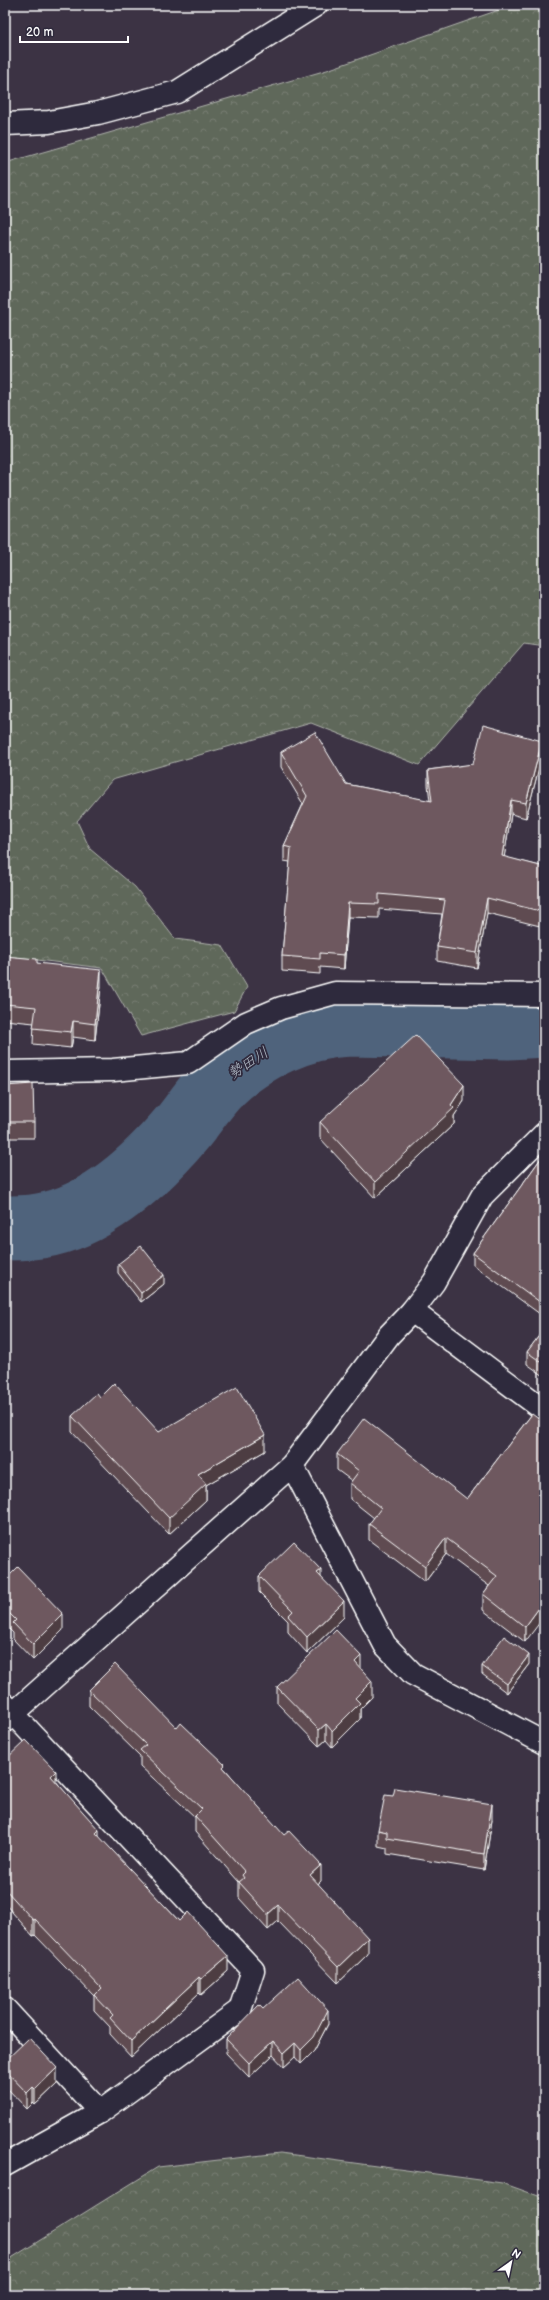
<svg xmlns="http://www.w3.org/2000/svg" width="549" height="2300" font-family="'Balsamiq Sans','Klee One',sans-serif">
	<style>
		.forest { fill: url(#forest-crowns); stroke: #afb3ac }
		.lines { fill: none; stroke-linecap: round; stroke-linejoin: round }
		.river { stroke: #50647c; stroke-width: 65 }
		.street-casing { stroke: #fff; stroke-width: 25 }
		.secondary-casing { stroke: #fff; stroke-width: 25 }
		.street { stroke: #2f2a3d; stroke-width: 22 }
		.secondary { stroke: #2f2a3d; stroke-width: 22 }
		.wall { fill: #5f4c51; stroke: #fff }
		.shaded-wall { fill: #4d3e42; stroke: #fff }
		.building { fill: #6e585e; stroke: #fff }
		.labels { text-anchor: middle; stroke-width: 3.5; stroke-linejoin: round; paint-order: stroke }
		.water-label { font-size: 15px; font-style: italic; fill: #b0b9c4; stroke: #2f2a3d }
	</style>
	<defs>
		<pattern id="forest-crowns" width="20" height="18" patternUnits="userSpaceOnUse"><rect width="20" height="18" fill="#5f675a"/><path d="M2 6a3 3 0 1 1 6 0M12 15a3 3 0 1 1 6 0" fill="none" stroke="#777e73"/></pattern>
	</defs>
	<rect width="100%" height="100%" fill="#3c3344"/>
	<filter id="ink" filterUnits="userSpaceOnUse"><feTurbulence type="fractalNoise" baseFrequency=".025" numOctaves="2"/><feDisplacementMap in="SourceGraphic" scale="8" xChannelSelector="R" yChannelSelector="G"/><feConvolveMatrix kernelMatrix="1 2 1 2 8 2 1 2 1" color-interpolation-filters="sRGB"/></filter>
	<g filter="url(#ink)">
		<g class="forest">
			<path d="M513,5H544V646L524,643L419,765L311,723L112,780L77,821L90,849L135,887L175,939L222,945L247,987L234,1011L141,1036L102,968L5,956V163L327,70Z"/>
			<path d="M280,2153L502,2183L544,2198V2295H5V2262L158,2167Z"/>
		</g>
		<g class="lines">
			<path class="river" d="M5,1228C14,1228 23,1228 32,1227C93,1221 146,1171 183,1127C195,1112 206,1095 219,1082C254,1048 302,1026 350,1024L508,1027L544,1025"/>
			<g class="street-casing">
				<g id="street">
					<path d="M5,124L49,122L98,113L177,92L316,5"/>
					<path d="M5,1072L113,1070L188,1063L246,1023L281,1008L335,993L544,995"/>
					<path d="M544,1134L482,1196L434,1282L412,1311L544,1410"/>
					<path d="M412,1311L389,1335L292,1465L385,1645L413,1674L544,1743"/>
					<path d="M5,1705L253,1970L240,2010L100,2112L5,2165"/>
					<path d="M5,2009L100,2112"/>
				</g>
			</g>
			<g class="secondary-casing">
				<path id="secondary" d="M5,1721L292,1465"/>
			</g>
			<use href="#street" class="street"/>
			<use href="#secondary" class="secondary"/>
		</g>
		<g class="wall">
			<path d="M281,752L346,784L430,801L428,785V770L542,756L526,818L511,814L504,857L544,867V927L487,913L477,968L437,961V947L442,914L379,909V918L348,917L344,969L320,967V974L282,971V956L290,862L284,861V846L303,804L281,767Z"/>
			<path d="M5,956L37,963L101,986L95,1040L73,1037L71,1048L33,1044L34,1023L5,1020Z"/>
			<path d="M5,1086L34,1122V1138H5Z"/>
			<path d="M464,1101L454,1116V1124L375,1198L320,1138V1122Z"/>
			<path d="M544,1154V1317L473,1265V1253Z"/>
			<path d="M118,1264L164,1284L141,1302L118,1273Z"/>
			<path d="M544,1329V1376L527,1364V1352Z"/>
			<path d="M100,1397L159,1432L265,1451L206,1485V1500L169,1534L72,1432V1416Z"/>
			<path d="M532,1414L525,1642L483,1610V1594L489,1586L446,1554L425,1582L369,1540V1524L374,1518L350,1499V1483L352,1481L337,1470V1454L467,1499Z"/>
			<path d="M259,1576L321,1577L344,1617L307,1653L288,1632V1621L259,1592Z"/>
			<path d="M5,1580L63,1630L33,1660L13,1639V1633L5,1625Z"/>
			<path d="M529,1664L507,1693L482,1674V1666Z"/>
			<path d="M361,1669L372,1697L360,1709V1719L332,1747L326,1740L319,1746L277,1703V1687Z"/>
			<path d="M89,1690L177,1728L225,1769L321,1881L318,1884L368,1954L338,1983L278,1921L268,1930L239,1898V1882L195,1832V1817L140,1766V1756L89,1706Z"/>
			<path d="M5,1760L56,1781L99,1837L179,1921L228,1971L201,1995L199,1993L131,2057L110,2034V2027L94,2010V1996L35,1935L33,1936L5,1904Z"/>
			<path d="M492,1820L484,1870L387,1854V1848L378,1846V1830Z"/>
			<path d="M263,2009L328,2024L314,2051L301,2064L295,2057L284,2067L273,2055L249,2077L226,2053V2039Z"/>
			<path d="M5,2061L57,2084L35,2105L33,2103L27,2109L5,2086Z"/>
		</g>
		<g class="shaded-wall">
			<path d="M542,741V756L526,818V803Z"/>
			<path d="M511,800V814L502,871V856Z"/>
			<path d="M487,898V913L477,968V953Z"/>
			<path d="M348,903V917L344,969V955Z"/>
			<path d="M101,970V986L95,1040V1024Z"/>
			<path d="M73,1021V1037L71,1048V1032Z"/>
			<path d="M464,1085V1101L454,1116V1124L375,1198V1182L451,1105Z"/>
			<path d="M164,1275V1284L141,1302V1293Z"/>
			<path d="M265,1435V1451L206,1485V1500L169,1534V1518L198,1474Z"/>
			<path d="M446,1538V1554L425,1582V1566Z"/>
			<path d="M321,1570V1586L317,1573Z"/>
			<path d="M344,1601V1617L307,1653V1637Z"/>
			<path d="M544,1601V1617L525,1642V1627Z"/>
			<path d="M63,1614V1630L33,1660V1644Z"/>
			<path d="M529,1655V1664L507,1693V1684Z"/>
			<path d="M361,1656V1672L355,1662Z"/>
			<path d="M372,1681V1697L360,1709V1719L332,1747V1731L355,1698Z"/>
			<path d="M326,1724V1740L319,1746V1730Z"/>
			<path d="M56,1771V1787L51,1776Z"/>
			<path d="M492,1804V1820L484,1870V1854Z"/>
			<path d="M99,1830V1846L96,1833Z"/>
			<path d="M321,1865V1881L310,1891V1875Z"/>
			<path d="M278,1905V1921L268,1930V1914Z"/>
			<path d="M35,1919V1935L33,1936V1920Z"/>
			<path d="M368,1938V1954L338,1983V1967Z"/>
			<path d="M228,1956V1971L201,1995V1979Z"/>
			<path d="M199,1977V1993L131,2057V2041Z"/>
			<path d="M328,2010V2024L314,2051L301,2064V2050Z"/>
			<path d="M273,2041V2055L249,2077V2063Z"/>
			<path d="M295,2043V2057L284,2067V2053Z"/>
			<path d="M57,2068V2084L35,2105V2089Z"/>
			<path d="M33,2087V2103L27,2109V2093Z"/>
		</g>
		<g class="building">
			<path d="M483,725L542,741L526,803L511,800L502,856L544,867V912L487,898L477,953L437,947L445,900L379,894V904L348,903L344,955L320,953V959L282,956L291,848L284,846L307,796L281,752L315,732L346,784L432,801L428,770L473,764Z"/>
			<path d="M5,956L37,959V963L101,970L95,1024L73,1021L71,1032L33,1028L36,1007L5,1004Z"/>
			<path d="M416,1035L464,1085L451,1105L454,1108L375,1182L320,1122Z"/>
			<path d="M33,1084L34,1122H5V1086Z"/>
			<path d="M544,1154V1305L473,1253Z"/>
			<path d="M141,1246L164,1275L141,1293L118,1264Z"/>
			<path d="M544,1329V1364L527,1352Z"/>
			<path d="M114,1383L159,1432L237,1387L265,1435L198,1474L206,1484L169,1518L72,1416L97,1393L100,1397Z"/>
			<path d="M532,1414L544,1423V1601L525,1627L483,1594L497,1576L446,1538L425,1566L369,1524L381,1508L350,1483L359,1471L337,1454L364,1418L467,1499Z"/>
			<path d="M294,1542L321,1570L317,1573L344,1601L307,1637L288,1616L293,1611L259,1576Z"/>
			<path d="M18,1567L63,1614L33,1644L13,1623L16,1620L5,1609V1580Z"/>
			<path d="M336,1630L361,1656L355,1662L372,1681L355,1698L360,1703L332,1731L326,1724L319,1730L277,1687Z"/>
			<path d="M504,1636L529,1655L507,1684L482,1666Z"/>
			<path d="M115,1664L177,1728L181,1723L225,1765L223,1767L284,1835L289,1831L321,1865L310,1875L368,1938L338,1967L278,1905L268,1914L239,1882L244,1878L242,1875L245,1872L195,1816L202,1809L140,1750L146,1745L89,1690Z"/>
			<path d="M26,1740L56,1771L51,1776L99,1830L96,1833L179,1921L188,1912L228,1956L201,1979L199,1977L131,2041L110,2018L113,2015L94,1995L101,1988L35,1919L33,1920L5,1889V1760Z"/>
			<path d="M395,1788L492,1804L484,1854L387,1838V1832L378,1830L385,1795L393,1796Z"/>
			<path d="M298,1977L328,2010L314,2037L301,2050L295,2043L284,2053L273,2041L249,2063L226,2039L259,2005L263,2009Z"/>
			<path d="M29,2038L57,2068L35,2089L33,2087L27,2093L5,2070V2061Z"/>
		</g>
	</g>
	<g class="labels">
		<g class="water-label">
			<text transform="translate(248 1063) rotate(-33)" y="5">勢田川</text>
		</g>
	</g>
	<rect width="549" height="2300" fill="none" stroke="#2f2a3d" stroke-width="20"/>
	<rect x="10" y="10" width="529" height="2280" fill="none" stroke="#fff" stroke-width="1.5" filter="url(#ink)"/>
	<g transform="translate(511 2262) rotate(33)" stroke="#2f2a3d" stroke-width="3" paint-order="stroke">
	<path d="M0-3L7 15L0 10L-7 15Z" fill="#ffffff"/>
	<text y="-6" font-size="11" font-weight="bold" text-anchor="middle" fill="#ffffff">N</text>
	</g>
	<path d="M20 36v6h108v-6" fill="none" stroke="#ffffff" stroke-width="2"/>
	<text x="26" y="36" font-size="12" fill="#ffffff" stroke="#2f2a3d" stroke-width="3" paint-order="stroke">20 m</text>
</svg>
